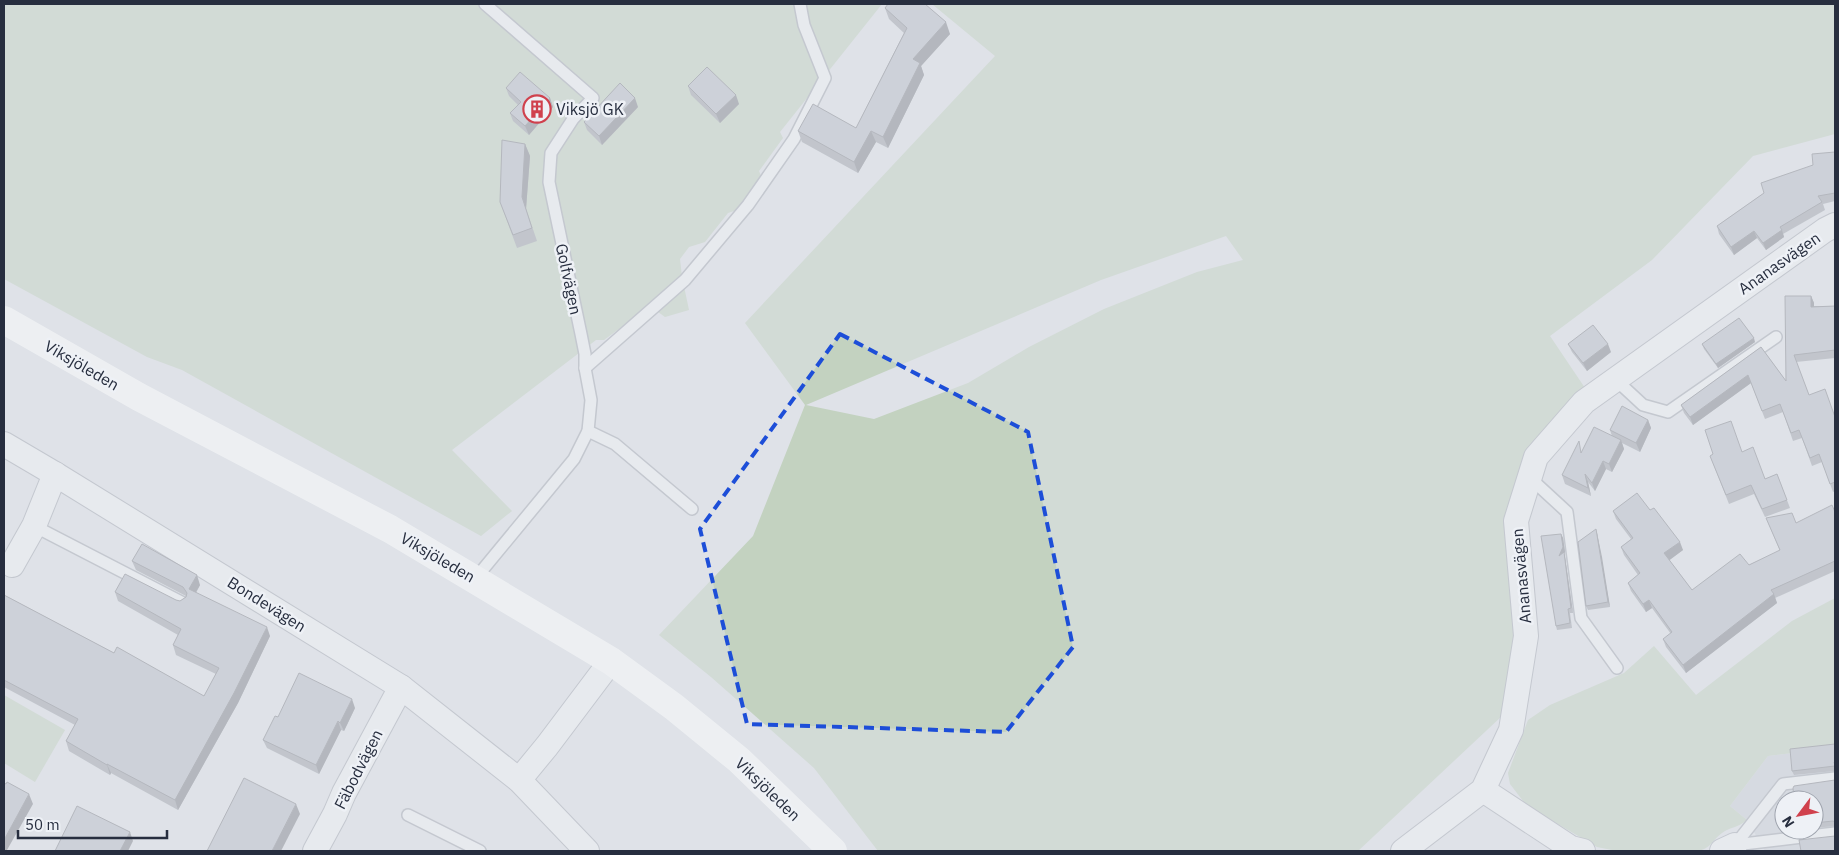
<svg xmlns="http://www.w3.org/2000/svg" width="1839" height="855" font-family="'IBM Plex Sans',sans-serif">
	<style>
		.built { fill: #cdd1da; fill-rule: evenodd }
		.green { fill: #c3d2c0; fill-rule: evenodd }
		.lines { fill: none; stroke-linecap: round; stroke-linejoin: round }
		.service-casing { stroke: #a4a8b2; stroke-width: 14 }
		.minor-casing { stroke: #a4a8b2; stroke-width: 26 }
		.service { stroke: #f1f3f6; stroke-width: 11 }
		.minor { stroke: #f1f3f6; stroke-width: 24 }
		.secondary { stroke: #fff; stroke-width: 28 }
		.wall { fill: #9fa3ac }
		.shaded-wall { fill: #82848c }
		.building { fill: #b9bdc8; stroke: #82848c }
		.marked { fill: none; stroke: #1d4ed8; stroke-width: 4; stroke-dasharray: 10 6; stroke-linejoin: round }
		.labels { text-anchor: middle; stroke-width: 5; stroke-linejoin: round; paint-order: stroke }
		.poi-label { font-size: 16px; fill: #272e3f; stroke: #eef1f6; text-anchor: start }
		.street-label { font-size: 16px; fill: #272e3f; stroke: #eef1f6 }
	</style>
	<rect width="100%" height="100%" fill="#dfe2e8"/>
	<path class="built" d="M1835,748V851H1765L1747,820L1730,806L1768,756ZM1784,800H1814V830H1784Z"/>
	<g class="green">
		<path d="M4,4H882L780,132L783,138L759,171L766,188L752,205L728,213L705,242L689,247L680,259L682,277L689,310L665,317L650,306L604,340H596L452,450L512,511L481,536L182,370L147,357L4,279Z"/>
		<path d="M932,4H1835V134L1753,156L1652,260L1550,336L1585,388L1552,420L1527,454L1516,634L1503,715L1358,851H878L814,768L711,677L659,635L753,536L805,405L745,323L995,56ZM1226,236L1243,260L1197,272L1104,309L1029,347L968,383L874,419L806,405L1101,280Z"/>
		<path d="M1835,598V748L1768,756L1730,806L1747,820C1738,828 1730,827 1722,833C1711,841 1711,849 1697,851H1617L1597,847L1527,806L1510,784L1508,773L1528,720L1550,705L1624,673L1654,646L1696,695L1792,621Z"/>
		<path d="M4,695L65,730L35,782L4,763Z"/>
	</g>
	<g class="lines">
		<g class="service-casing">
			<g id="service">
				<path d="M585,368L685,280L748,205L794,139L825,78L804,25L800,4"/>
				<path d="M1616,380L1643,405L1668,412L1776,337"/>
				<path d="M588,431L615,444L692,509"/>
				<path d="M1529,477L1567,512L1581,618L1617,668"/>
				<path d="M34,526L183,603"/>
				<path d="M475,579L574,459L588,431L591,400L585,368V354L581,334L549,182L551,153L573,119L593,98L485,4"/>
				<path d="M408,815L480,851"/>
				<path d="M1735,845L1783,784L1835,778"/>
				<path d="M1735,845L1835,833"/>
			</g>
		</g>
		<g class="minor-casing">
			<g id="minor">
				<path d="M4,444L55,474L401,687L519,780L587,851"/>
				<path d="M12,565L34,526L55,474"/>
				<path d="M519,780L547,746L611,661"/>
				<path d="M1483,790L1571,848L1583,851"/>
				<path d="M315,851L335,814L344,793L401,687"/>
				<path d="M1403,851L1483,790L1511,730L1526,636L1516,521L1536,457L1584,402L1825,230L1835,225"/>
				<path d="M1722,851L1735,845"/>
			</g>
		</g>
		<use href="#service" class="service"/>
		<use href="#minor" class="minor"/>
		<path class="secondary" d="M4,320L139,397L390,529L611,661L674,707L739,760L833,851"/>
	</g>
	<g class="wall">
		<path d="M885,8L950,34L921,66L924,75L888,148L876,142L858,173L802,142L798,131L856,128L904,33L889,19Z"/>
		<path d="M688,86L739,104L720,123L691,95Z"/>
		<path d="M506,88L550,98L553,107L529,135L513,121L510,113L518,105L509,96Z"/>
		<path d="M638,107L602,145L587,130L584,122Z"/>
		<path d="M525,144L530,156L526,209L537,241L517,248L500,202Z"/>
		<path d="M1835,152V201L1823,204L1825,210L1783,234L1784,237L1766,250L1757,238L1734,255L1719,234L1717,226L1764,193L1813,165Z"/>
		<path d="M1811,296L1814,303V306H1835V358L1796,362L1809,395L1835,417V491L1833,492L1822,462L1812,466L1802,438L1793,441L1783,412L1765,419L1751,383L1693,425L1684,413L1681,405L1761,347L1786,381Z"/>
		<path d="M1755,342L1718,368L1704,349L1702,344Z"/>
		<path d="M1568,344L1611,352L1587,371L1572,352Z"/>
		<path d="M1648,420L1651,428L1640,452L1622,443L1624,449L1612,472L1606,469L1595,491L1588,482L1591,496L1565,484L1562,475L1612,436L1610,430Z"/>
		<path d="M1742,452L1765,479L1777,474L1790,508L1765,517L1754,494L1729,504L1710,456L1713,454Z"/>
		<path d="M1650,510L1683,550L1669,560L1692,590L1780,551L1766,518L1796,523L1835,512V571L1775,598L1777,603L1686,673L1666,647L1663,639L1671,634L1652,608L1646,612L1631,591L1628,583L1638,575L1624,555L1621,547L1631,539L1616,519L1613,511Z"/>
		<path d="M1597,533L1610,607L1588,610L1586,606Z"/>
		<path d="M1561,534L1563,538L1565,552L1564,553L1565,557L1573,613H1570L1572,628L1557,630L1556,626Z"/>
		<path d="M132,561L200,585L196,593L270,636L238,703L178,810L111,773L110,775L69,751L66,741L75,725L4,687V595L114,653L204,696L216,674L176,655L173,645L178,635L118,601L115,592L180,601L186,597V596L136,570Z"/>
		<path d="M355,708L344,731L341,730L319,774L267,748L263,740L278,717Z"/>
		<path d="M1835,744V771L1794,775L1792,771Z"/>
		<path d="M1835,780V826L1814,828V800Z"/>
	</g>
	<g class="shaded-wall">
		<path d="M946,22L950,34L921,66L924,75L888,148L883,137L913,59Z"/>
		<path d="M736,95L739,104L720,123L716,114Z"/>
		<path d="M550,98L553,107L529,135L525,126Z"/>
		<path d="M635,98L638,107L602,145L599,136Z"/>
		<path d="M871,131L876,142L858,173L854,162Z"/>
		<path d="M525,144L530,156L526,209L537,241L522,197Z"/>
		<path d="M1782,230L1784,237L1766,250L1763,243Z"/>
		<path d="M1754,231L1757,238L1734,255L1731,247Z"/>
		<path d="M1811,296L1814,303V314L1811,307Z"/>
		<path d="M1754,338L1755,342L1718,368L1716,364Z"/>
		<path d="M1608,344L1611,352L1587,371L1583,363Z"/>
		<path d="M1748,375L1751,383L1693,425L1690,417Z"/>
		<path d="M1648,420L1651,428L1640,452L1636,443Z"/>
		<path d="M1621,440L1624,449L1612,472L1609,464Z"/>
		<path d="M1603,461L1606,469L1595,491L1592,483Z"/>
		<path d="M1585,474L1588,482L1591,496L1588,488Z"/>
		<path d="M1596,529L1597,533L1602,557L1610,607L1608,602Z"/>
		<path d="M1561,534L1563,538L1565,552L1564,553L1565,557L1573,613L1559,556Z"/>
		<path d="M1680,542L1683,550L1667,562L1664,553Z"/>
		<path d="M197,575L200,585L192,599L189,589Z"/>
		<path d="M1774,594L1777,603L1686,673L1683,665Z"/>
		<path d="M1649,600L1652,608L1646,612L1643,604Z"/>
		<path d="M267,627L270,636L238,703L178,810L175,800Z"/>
		<path d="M352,699L355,708L344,731L340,723Z"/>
		<path d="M338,721L341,730L319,774L316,765Z"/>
		<path d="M107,764L111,773L110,775L107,765Z"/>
		<path d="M29,794L33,804L7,850L8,851H4V840Z"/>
		<path d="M296,804L300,814L281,851H272Z"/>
		<path d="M130,832L133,841L128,851H120Z"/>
	</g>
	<g class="building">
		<path d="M888,4H925L946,22L913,59L920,63L883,137L871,131L854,162L798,131L813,104L856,128L907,28L885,8Z"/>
		<path d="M707,67L736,95L716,114L688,86Z"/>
		<path d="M520,72L550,98L525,126L510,113L521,102L506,88Z"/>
		<path d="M620,83L635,98L599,136L584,122Z"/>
		<path d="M502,140L525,144L522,197L532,228L513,235L500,202Z"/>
		<path d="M1835,152V193L1818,196L1822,202L1780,227L1782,230L1763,243L1754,231L1731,247L1717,226L1764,193L1761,183L1813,165L1812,154Z"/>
		<path d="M1785,296H1811V307L1835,306V350L1794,355L1809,395L1825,389L1835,417V482L1830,484L1819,454L1810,458L1799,430L1791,433L1780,404L1762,411L1748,375L1690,417L1681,405L1761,347L1786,381Z"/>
		<path d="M1739,318L1754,338L1716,364L1702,344Z"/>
		<path d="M1593,325L1608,344L1583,363L1568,344Z"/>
		<path d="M1622,406L1648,420L1636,443L1610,430Z"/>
		<path d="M1731,421L1742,452L1753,447L1765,479L1777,474L1787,500L1762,509L1751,485L1726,495L1710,456L1713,454L1705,430Z"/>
		<path d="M1594,427L1621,440L1609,464L1603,461L1592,483L1585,474L1588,488L1562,475L1579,441L1581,453Z"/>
		<path d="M1637,493L1650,510L1654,508L1680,542L1664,553L1692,590L1740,554L1749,565L1780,550L1766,518L1792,513L1796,523L1832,505L1835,512V561L1771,590L1774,594L1683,665L1663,639L1672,632L1649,600L1643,604L1628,583L1640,573L1621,547L1633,538L1613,511Z"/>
		<path d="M1596,529L1608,602L1586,606L1578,542Z"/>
		<path d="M1561,534L1563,547L1559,556L1564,552L1571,608L1568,609L1570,623L1556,626L1541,536Z"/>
		<path d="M142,544L197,575L189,589L267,627L234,693L175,800L107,764V765L66,741L78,719L4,680V595L114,653L117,647L204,696L219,668L173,645L181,629L115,592L125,574L176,600L180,601L186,597L187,593L183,587L132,561Z"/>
		<path d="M299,673L352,699L340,723L338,721L316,765L263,740L275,716L278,717Z"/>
		<path d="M1835,744V762H1834L1835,766L1792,771L1790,749Z"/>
		<path d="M244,778L296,804L272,851H207Z"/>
		<path d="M1835,780V822L1833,821L1814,823V800H1794L1793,788L1794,786Z"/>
		<path d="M7,782L29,794L4,840V783L6,784Z"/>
		<path d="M77,806L130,832L120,851H55Z"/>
		<path d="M1835,836V851H1801L1799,840Z"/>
	</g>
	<path d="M0 0H1839V855H0ZM840,334L1028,432L1073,647L1006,732L747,724L700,529Z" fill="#dfe2e8" fill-opacity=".55" fill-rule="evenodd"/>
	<path class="marked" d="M840,334L1028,432L1073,647L1006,732L747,724L700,529Z"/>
	<defs>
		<g id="building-ring" transform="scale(1.4375)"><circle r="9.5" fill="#eef1f6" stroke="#d0414d" stroke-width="1.5"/><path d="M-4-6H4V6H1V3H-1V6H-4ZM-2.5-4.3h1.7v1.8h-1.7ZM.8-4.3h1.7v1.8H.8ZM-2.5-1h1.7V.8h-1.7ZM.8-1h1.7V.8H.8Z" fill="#d0414d"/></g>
	</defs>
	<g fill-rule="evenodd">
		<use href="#building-ring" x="537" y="109"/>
	</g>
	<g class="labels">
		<g class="poi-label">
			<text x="556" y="115">Viksjö GK</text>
		</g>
		<g class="street-label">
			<text transform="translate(1779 263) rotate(-35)" y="6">Ananasvägen</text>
			<text transform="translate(569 279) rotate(78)" y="6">Golfvägen</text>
			<text transform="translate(82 365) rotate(30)" y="6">Viksjöleden</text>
			<text transform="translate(438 557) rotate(30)" y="6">Viksjöleden</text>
			<text transform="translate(1521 576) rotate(-95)" y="6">Ananasvägen</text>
			<text transform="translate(267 604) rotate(32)" y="6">Bondevägen</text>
			<text transform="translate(358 769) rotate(-63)" y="6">Fäbodvägen</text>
			<text transform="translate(768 789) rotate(44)" y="6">Viksjöleden</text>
		</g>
	</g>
	<rect width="1839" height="855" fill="none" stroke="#272e3f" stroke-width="10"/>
	<g transform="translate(1799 815) rotate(238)"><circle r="24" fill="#eef1f6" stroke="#9ea3ad"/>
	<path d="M0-4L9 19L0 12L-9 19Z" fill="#d0414d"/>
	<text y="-8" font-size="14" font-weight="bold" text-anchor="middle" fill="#272e3f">N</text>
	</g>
	<path d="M18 830v8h149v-8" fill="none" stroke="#272e3f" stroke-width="2.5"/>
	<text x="25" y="830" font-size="15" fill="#272e3f" stroke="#eef1f6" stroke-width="4" paint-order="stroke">50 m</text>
</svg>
